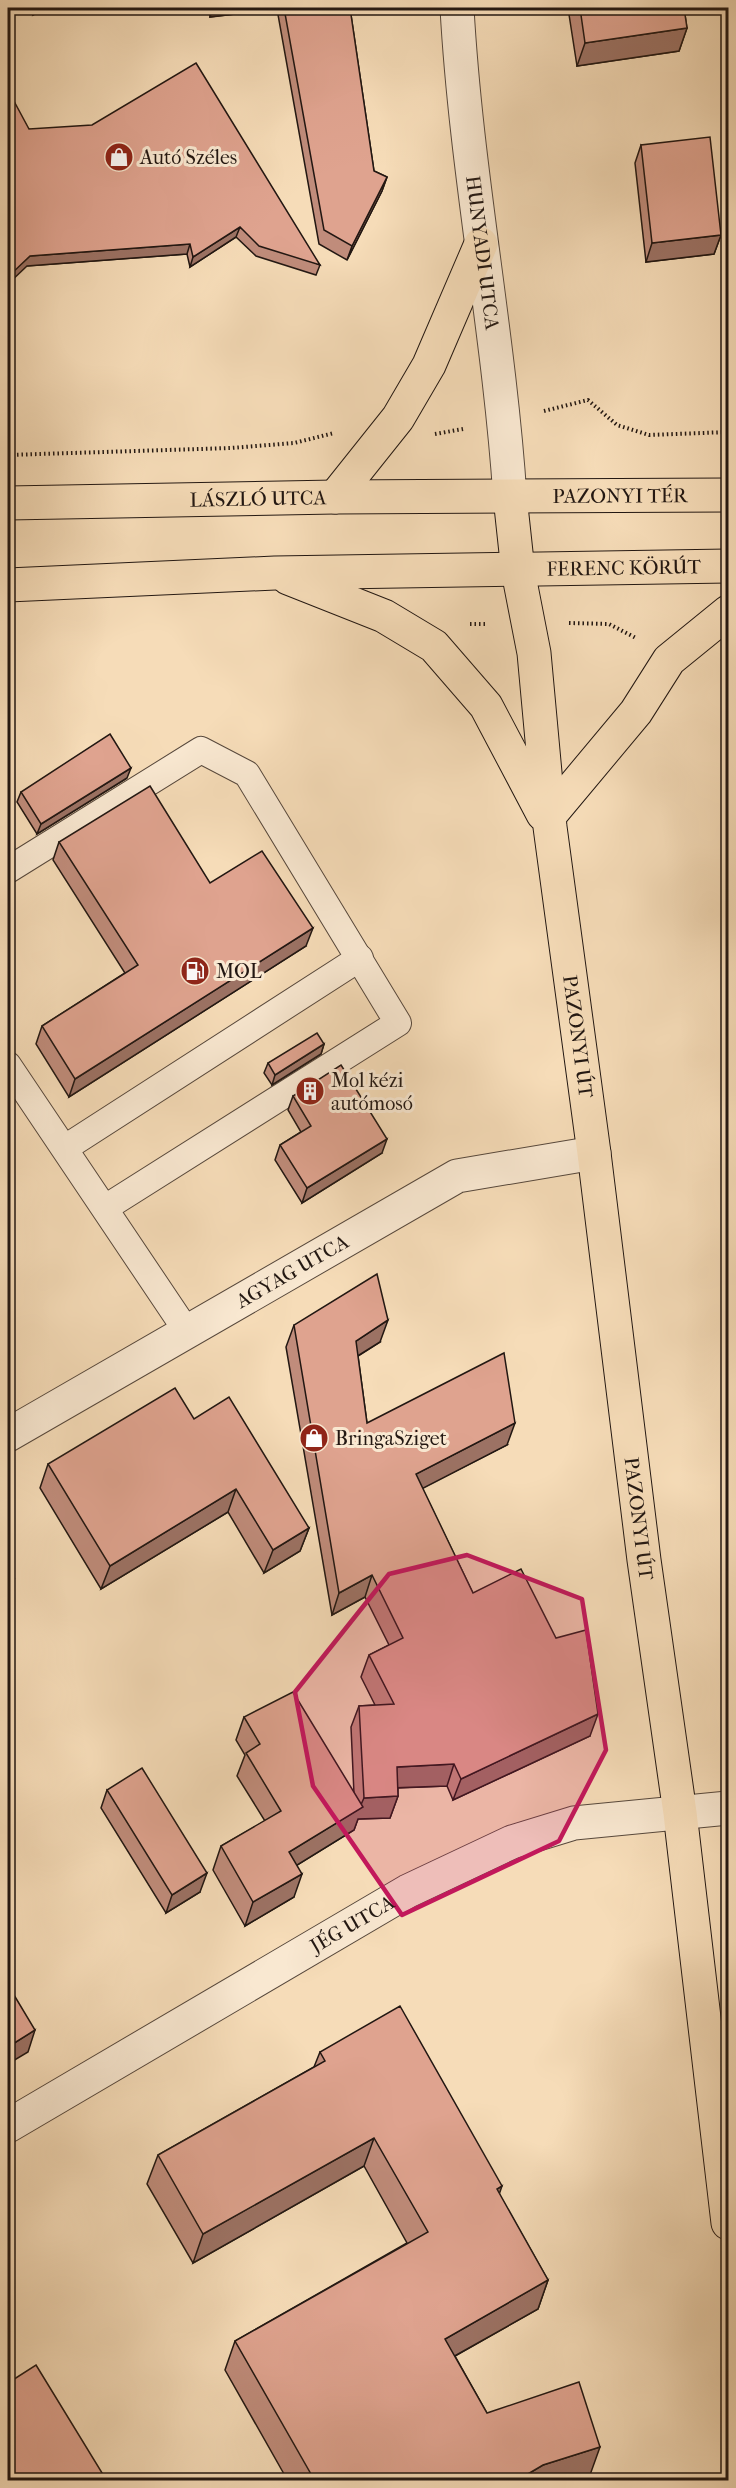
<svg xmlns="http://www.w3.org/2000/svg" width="736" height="2488" font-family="'IM FELL French Canon',serif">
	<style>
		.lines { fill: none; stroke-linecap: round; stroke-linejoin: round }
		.service-casing { stroke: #57483c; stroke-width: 28 }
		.minor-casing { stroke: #57483c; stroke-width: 35 }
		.tertiary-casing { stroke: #57483c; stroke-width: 35 }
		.primary-casing { stroke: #221712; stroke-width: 35 }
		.path { stroke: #221712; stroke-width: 4; stroke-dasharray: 1.5 3; stroke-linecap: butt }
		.service { stroke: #f9e8d1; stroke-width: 26 }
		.minor { stroke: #f9e8d1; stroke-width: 33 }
		.tertiary { stroke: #f9e8d1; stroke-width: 33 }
		.primary { stroke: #f6dcb8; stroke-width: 33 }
		.wall { fill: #c08c7b; stroke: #221712; stroke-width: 1.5 }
		.shaded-wall { fill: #9c7264; stroke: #221712; stroke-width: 1.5 }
		.building { fill: #dfa38f; stroke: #221712; stroke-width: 1.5 }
		.marked { fill: #c2185b; fill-opacity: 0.2; stroke: #c2185b; stroke-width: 4.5; stroke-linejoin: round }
		.labels { text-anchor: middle; stroke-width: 6; stroke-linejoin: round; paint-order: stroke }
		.poi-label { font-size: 20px; fill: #221712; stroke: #f9e8d1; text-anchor: start }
		.street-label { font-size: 20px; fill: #221712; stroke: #f9e8d1 }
	</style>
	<rect width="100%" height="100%" fill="#f6dcb8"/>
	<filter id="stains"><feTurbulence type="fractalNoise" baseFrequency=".00333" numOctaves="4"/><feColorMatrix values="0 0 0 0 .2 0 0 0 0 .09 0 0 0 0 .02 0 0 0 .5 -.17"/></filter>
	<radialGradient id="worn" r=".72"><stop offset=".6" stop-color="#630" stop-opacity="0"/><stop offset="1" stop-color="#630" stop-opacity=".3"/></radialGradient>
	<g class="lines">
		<g class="service-casing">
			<g id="service">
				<path d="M8,870L201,750L247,774L398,1023L105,1208"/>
				<path d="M8,1065L188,1333"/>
				<path d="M65,1148L360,958"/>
			</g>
		</g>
		<g class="minor-casing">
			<g id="minor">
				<path id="s1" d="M8,1435L457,1176L594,1153"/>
				<path id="s2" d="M8,2126L408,1891L512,1842L574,1823L728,1808"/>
			</g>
		</g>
		<g class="tertiary-casing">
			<g id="tertiary">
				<path id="s3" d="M457,8C466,171 499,333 510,497"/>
			</g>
		</g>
		<g class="primary-casing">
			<g id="primary">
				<path d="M335,497L398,418L429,365L481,244"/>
				<path id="s4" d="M510,497L518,571L534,653L550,827L594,1153L644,1560L680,1813L728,2223"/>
				<path id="s5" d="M8,503L335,497L728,495"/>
				<path d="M288,578L384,616L434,646L486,706L543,814"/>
				<path id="s6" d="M8,585L275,573L728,566"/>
				<path d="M550,815L636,712L669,660L728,612"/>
			</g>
		</g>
		<g class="path">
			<path d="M544,411L588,400L617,425L649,435L728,432"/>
			<path d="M435,434L463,429"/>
			<path d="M8,455L231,448L294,443L334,433"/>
			<path d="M569,623L609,624L636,638"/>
			<path d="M470,624H487"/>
		</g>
		<use href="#service" class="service"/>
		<use href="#minor" class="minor"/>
		<use href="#tertiary" class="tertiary"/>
		<use href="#primary" class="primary"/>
	</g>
	<g class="wall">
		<path d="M28,8H46L33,15Z"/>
		<path d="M209,8H350L374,171L387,177L382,191L347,260L319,244L277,9L210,17Z"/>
		<path d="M568,8H684L687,28L679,51L577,66Z"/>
		<path d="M29,129L320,265L316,275L256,256L236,237L190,267L187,254L27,266Z"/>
		<path d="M641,145L721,235L714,254L646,262L635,163Z"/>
		<path d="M127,778L37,834L17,802L21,792Z"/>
		<path d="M59,842L210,883L306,946L69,1097L36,1044L42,1026L125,973L53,860Z"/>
		<path d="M324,1044L321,1054L272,1085L264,1073L268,1063Z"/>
		<path d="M293,1096L382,1153L302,1203L275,1160L280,1145L301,1132L288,1110Z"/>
		<path d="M294,1325L380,1342L358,1356L367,1423L507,1445L422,1488L473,1593L590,1736L453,1800L447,1786L398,1788V1796L390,1818L358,1819L354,1830L297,1865L294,1897L245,1926L213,1870L221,1846L265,1821L237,1776L245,1755L236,1740L244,1717L354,1794L351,1727L359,1706L375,1705L361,1677L369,1655L389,1645L365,1597L332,1615L286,1347Z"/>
		<path d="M194,1419L309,1528L300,1551L264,1573L228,1512L101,1589L40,1488L48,1464Z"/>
		<path d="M107,1790L200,1892L166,1913L101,1808Z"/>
		<path d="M320,2052L499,2194L548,2280L538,2309L455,2356L487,2413L590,2475L574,2481H288L225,2370L235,2341L407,2243L364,2166L193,2263L147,2184L158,2155L314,2067Z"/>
	</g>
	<g class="shaded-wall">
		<path d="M35,8H46L33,15Z"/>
		<path d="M213,8H278L277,9L210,17Z"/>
		<path d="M687,28L679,51L577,66L585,43Z"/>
		<path d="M387,177L382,191L347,260L352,246Z"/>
		<path d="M240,227L236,237L190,267L193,257Z"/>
		<path d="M721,235L714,254L646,262L652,243Z"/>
		<path d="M190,244L187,254L27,266L8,284V276L30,256Z"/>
		<path d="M131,768L127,778L37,834L41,824Z"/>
		<path d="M313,928L306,946L69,1097L75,1079Z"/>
		<path d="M324,1044L321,1054L272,1085L275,1075Z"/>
		<path d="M387,1139L382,1153L302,1203L307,1188Z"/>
		<path d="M388,1320L380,1342L348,1362L356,1341Z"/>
		<path d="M515,1423L507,1445L408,1496L416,1474Z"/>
		<path d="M236,1489L228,1512L101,1589L110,1566Z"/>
		<path d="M309,1528L300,1551L264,1573L273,1550Z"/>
		<path d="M372,1575L365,1597L332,1615L339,1593Z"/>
		<path d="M14,1580L8,1597V1584Z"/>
		<path d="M598,1714L590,1736L453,1800L461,1779Z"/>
		<path d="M454,1764L447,1786L389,1788L397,1767Z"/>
		<path d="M398,1796L390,1818L358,1819L354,1830L281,1875L289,1852L359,1809L364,1798Z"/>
		<path d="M207,1873L200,1892L166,1913L172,1895Z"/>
		<path d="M302,1874L294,1897L245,1926L253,1902Z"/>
		<path d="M35,2030L28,2052L8,2064V2047Z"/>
		<path d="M374,2138L364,2166L193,2263L203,2234Z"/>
		<path d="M502,2186L492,2215L497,2189Z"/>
		<path d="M548,2280L538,2309L435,2367L445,2339Z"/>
		<path d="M600,2447L590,2475L574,2481H516L543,2465Z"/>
	</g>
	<g class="building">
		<path d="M284,8H350L374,171L387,177L352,246L324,230Z"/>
		<path d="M580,8H684L687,28L585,43Z"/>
		<path d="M196,63L320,265L259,246L240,227L193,257L190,244L30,256L10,275L8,276V90L29,129L92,125Z"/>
		<path d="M710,137L721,235L652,243L641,145Z"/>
		<path d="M110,734L131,768L41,824L21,792Z"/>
		<path d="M150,786L210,883L262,851L313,928L75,1079L42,1026L138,965L59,842Z"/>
		<path d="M317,1033L324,1044L275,1075L268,1063Z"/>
		<path d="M341,1065L387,1139L307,1188L280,1145L311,1126L293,1096Z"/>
		<path d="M377,1274L388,1320L356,1341L367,1423L504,1353L515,1423L416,1474L473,1593L521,1569L556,1638L586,1630L598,1714L461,1779L454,1764L397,1767L398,1796L364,1798L359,1706L394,1704L369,1655L403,1638L372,1575L339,1593L294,1325Z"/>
		<path d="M175,1388L194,1419L229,1397L309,1528L273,1550L236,1489L110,1566L48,1464Z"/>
		<path d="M8,1571L14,1580L8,1584Z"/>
		<path d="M293,1692L363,1807L289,1852L302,1874L253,1902L221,1846L281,1811L246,1753L260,1744L244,1717Z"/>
		<path d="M142,1768L207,1873L172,1895L107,1790Z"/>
		<path d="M8,1985L35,2030L8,2047Z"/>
		<path d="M400,2006L502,2186L497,2189L548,2280L445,2339L487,2413L579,2382L600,2447L543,2465L516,2481H315L235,2341L428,2232L374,2138L203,2234L158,2155L325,2061L320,2052Z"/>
		<path d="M36,2365L107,2481H8V2383Z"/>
	</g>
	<path class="marked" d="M467,1555L582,1599L606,1750L559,1841L402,1915L313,1786L295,1692L389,1574Z"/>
	<defs>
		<g id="shop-disc" transform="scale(1.5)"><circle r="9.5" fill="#8f2418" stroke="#f9e8d1"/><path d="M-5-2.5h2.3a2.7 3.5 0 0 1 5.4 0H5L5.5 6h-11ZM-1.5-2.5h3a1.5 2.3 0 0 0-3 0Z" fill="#fff"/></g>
		<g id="fuel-disc" transform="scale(1.5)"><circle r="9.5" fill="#8f2418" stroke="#f9e8d1"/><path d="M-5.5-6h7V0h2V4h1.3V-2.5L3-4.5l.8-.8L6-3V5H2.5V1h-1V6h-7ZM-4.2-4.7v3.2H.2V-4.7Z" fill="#fff"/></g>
		<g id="building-disc" transform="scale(1.5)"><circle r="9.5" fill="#8f2418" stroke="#f9e8d1"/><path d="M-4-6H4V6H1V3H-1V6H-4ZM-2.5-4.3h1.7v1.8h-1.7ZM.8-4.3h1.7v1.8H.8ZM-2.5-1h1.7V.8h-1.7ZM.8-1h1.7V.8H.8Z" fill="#fff"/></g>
	</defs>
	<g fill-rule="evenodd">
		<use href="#shop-disc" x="119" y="157"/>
		<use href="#fuel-disc" x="195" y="971"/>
		<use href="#building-disc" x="310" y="1091"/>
		<use href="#shop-disc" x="314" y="1438"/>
	</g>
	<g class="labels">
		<g class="poi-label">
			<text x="140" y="164">Autó Széles</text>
			<text x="216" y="978">MOL</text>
			<text x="331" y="1087">Mol kézi<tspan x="331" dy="23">autómosó</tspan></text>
			<text x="335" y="1445">BringaSziget</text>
		</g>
		<g class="street-label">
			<text dy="7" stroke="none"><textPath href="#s3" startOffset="246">HUNYADI UTCA</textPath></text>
			<text dy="7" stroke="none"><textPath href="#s5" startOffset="612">PAZONYI TÉR</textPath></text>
			<text dy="7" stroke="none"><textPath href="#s5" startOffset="250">LÁSZLÓ UTCA</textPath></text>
			<text dy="7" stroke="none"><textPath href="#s6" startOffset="616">FERENC KÖRÚT</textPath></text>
			<text dy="7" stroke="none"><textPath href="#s4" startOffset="544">PAZONYI ÚT</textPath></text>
			<text dy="7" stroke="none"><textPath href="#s1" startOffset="328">AGYAG UTCA</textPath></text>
			<text dy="7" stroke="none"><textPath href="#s4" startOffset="1030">PAZONYI ÚT</textPath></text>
			<text dy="7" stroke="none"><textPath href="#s2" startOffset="399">JÉG UTCA</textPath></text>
		</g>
	</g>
	<rect width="736" height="2488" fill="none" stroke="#f6dcb8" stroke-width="30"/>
	<rect x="9" y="9" width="718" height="2470" fill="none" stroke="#221712" stroke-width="3"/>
	<rect x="15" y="15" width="706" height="2458" fill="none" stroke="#221712" stroke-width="1.5"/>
	<rect width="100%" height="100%" filter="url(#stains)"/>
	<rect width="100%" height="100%" fill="url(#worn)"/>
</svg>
